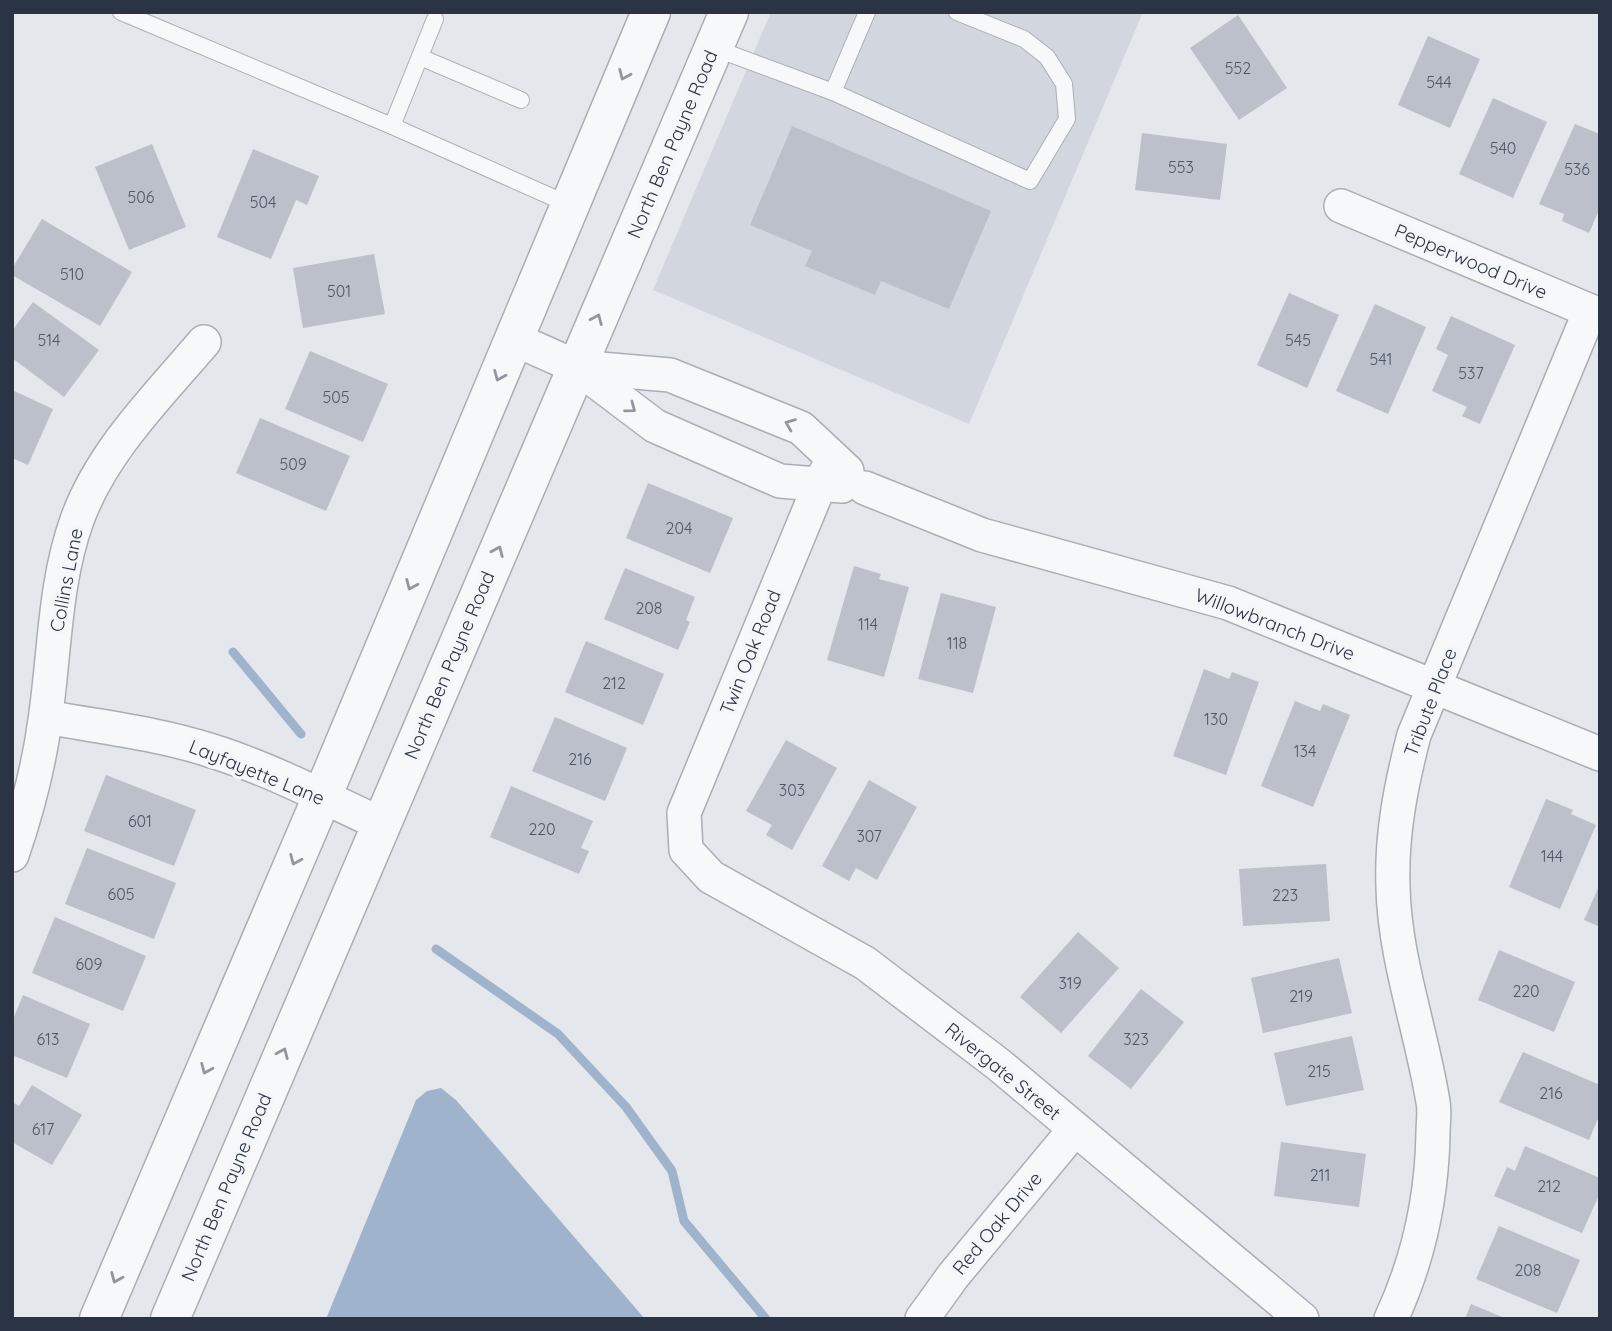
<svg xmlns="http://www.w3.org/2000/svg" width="1612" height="1331" font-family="Quicksand,sans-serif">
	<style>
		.built { fill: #d2d6de }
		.water { fill: #9fb4cc }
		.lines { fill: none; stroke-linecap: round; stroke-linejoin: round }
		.stream { stroke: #9fb4cc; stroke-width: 9 }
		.building { fill: #bbc0ca }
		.service-casing { stroke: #a9aeb7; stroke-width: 18 }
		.minor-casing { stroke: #a9aeb7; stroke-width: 36 }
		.tertiary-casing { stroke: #a9aeb7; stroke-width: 41 }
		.service { stroke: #f7f8fa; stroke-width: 16 }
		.minor { stroke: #f7f8fa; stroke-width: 33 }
		.tertiary { stroke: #f7f8fa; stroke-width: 38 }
		.oneway { stroke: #9196a0 }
		.labels { text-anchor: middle; stroke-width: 7; stroke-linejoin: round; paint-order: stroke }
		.number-label { font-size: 16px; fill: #4f5766 }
		.street-label { font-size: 19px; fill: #2b3445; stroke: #f4f6f9 }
	</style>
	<rect width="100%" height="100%" fill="#e4e7ec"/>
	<path class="built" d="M771,12H1143L969,424L653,290Z"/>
	<path class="water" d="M441,1088L456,1100L645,1319H326L416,1100L427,1091Z"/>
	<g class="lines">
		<g class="stream">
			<path d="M233,652L301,734"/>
			<path d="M436,949L558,1034L626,1107L672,1171L684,1221L766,1319"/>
		</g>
	</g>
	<g class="building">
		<path d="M1238,15L1287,88L1239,120L1190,48Z"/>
		<path d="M1428,36L1480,59L1450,128L1398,105Z"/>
		<path d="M1493,98L1547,122L1513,198L1459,174Z"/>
		<path d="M1575,124L1600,134V208L1589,233L1562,221L1564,214L1539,204Z"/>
		<path d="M792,126L991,211L949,309L881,281L875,295L805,266L812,251L750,225Z"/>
		<path d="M1142,133L1227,144L1220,200L1135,190Z"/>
		<path d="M152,144L186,227L129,250L95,167Z"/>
		<path d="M253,149L319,176L307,205L296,200L271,259L217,237Z"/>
		<path d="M42,219L132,272L100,326L12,275V269Z"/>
		<path d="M374,254L385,314L303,328L293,268Z"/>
		<path d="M1289,293L1339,315L1307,388L1257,365Z"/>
		<path d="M33,302L99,350L64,397L12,358V331Z"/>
		<path d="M1375,304L1426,327L1388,414L1336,391Z"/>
		<path d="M1451,316L1515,345L1480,424L1462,416L1467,407L1432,391L1448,355L1436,349Z"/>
		<path d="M310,351L388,384L363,442L285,409Z"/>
		<path d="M12,390L53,409L28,465L12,458Z"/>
		<path d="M260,418L350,456L326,511L236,473Z"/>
		<path d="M648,483L733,518L710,573L626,538Z"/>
		<path d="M854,566L881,574L879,579L909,587L884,677L827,660Z"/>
		<path d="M625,568L695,597L686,620L690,622L678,650L604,619Z"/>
		<path d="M941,593L996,607L973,693L918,679Z"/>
		<path d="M586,641L664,674L643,725L565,692Z"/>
		<path d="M1204,669L1229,679L1232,672L1259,682L1226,775L1173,756Z"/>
		<path d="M1295,701L1320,711L1323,704L1350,715L1313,807L1261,786Z"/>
		<path d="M555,717L627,748L605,801L532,771Z"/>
		<path d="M786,740L837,768L792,850L766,835L772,825L746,811Z"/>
		<path d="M106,775L196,810L174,866L84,831Z"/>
		<path d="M869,780L917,807L877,880L856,868L849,881L822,866Z"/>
		<path d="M511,786L593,821L581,848L589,851L579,874L490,837Z"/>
		<path d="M1546,799L1573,810L1571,814L1596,825L1560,909L1509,887Z"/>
		<path d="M87,848L176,883L154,939L65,904Z"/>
		<path d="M1326,864L1330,921L1243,926L1239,869Z"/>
		<path d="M1600,884V927L1584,920Z"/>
		<path d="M55,917L146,956L123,1011L32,973Z"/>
		<path d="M1078,932L1119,968L1061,1033L1020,997Z"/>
		<path d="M1499,950L1575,982L1554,1032L1478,1000Z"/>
		<path d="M1339,958L1352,1013L1263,1033L1251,978Z"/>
		<path d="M1141,989L1184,1022L1131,1089L1088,1056Z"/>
		<path d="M23,995L90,1024L67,1078L12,1055V1022Z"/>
		<path d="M1352,1036L1364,1090L1286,1106L1274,1053Z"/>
		<path d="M1523,1052L1600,1085V1114L1589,1140L1499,1102Z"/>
		<path d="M32,1085L82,1115L52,1165L12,1142V1102L19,1106Z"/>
		<path d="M1281,1142L1366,1154L1359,1207L1274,1196Z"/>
		<path d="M1525,1146L1600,1178V1193L1582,1233L1494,1196L1507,1167L1515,1171Z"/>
		<path d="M1499,1226L1580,1260L1557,1313L1476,1279Z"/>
		<path d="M1471,1304L1507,1319H1465Z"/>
	</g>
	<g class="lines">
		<g class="service-casing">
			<g id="service">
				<path d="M121,12L392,126L570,205"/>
				<path d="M867,12L833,92L1030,181L1067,119L1064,84L1047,57L1024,39L957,12"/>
				<path d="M714,48L833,92"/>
				<path d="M420,57L521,100"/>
				<path d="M392,126L435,19"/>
			</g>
		</g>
		<g class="minor-casing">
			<g id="minor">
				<path d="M1341,206L1600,315"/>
				<path d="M514,339L577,367L655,426L780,481L842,486"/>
				<path d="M577,367L670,375L801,428L847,471"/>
				<path d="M833,458L820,484L684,813L686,850L711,877L865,963L998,1064L1302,1319"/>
				<path d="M865,488L982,535L1228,603L1600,754"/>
				<path d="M46,717C100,727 156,733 209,750C268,768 325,798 381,824"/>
				<path d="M12,855C27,811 39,766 45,720C55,653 54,584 77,520C102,451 158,396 204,342"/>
				<path d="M922,1319L953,1276L1075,1129"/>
				<path d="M1391,1319C1418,1261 1432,1197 1433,1133C1433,1123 1435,1112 1433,1102C1422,1033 1394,956 1393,887C1391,835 1401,785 1414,735L1590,311"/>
			</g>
		</g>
		<g class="tertiary-casing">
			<g id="tertiary">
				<path d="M99,1319L322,797L651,12"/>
				<path d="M170,1319L729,12"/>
			</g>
		</g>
		<use href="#service" class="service"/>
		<use href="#minor" class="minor"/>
		<use href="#tertiary" class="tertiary"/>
	</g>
	<defs><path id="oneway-chevron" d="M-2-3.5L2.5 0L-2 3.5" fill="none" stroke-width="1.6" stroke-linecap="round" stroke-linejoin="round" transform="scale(1.75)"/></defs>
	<g class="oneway">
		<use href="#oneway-chevron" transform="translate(624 75) rotate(113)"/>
		<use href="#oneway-chevron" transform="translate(597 319) rotate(-67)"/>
		<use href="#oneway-chevron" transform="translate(499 376) rotate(113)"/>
		<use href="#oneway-chevron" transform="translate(631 408) rotate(37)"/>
		<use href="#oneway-chevron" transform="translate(790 424) rotate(-158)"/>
		<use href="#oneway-chevron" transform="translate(498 551) rotate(-67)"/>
		<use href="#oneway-chevron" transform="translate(411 585) rotate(113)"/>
		<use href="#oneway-chevron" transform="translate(295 860) rotate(113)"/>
		<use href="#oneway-chevron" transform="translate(283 1053) rotate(-67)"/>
		<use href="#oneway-chevron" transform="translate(206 1069) rotate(113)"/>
		<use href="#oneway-chevron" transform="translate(116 1278) rotate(113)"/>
	</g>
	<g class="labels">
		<g class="number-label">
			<text x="1238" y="74">552</text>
			<text x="1439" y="88">544</text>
			<text x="1503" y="154">540</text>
			<text x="1181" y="173">553</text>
			<text x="1577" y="175">536</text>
			<text x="141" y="203">506</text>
			<text x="263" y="208">504</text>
			<text x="72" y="280">510</text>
			<text x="339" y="297">501</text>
			<text x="49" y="346">514</text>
			<text x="1298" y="346">545</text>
			<text x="1381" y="365">541</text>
			<text x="1471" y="379">537</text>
			<text x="336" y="403">505</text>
			<text x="293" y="470">509</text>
			<text x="679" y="534">204</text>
			<text x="649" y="614">208</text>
			<text x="868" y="630">114</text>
			<text x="957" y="649">118</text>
			<text x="614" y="689">212</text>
			<text x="1216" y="725">130</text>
			<text x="1305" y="757">134</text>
			<text x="580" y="765">216</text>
			<text x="792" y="796">303</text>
			<text x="140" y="827">601</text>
			<text x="542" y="835">220</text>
			<text x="869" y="842">307</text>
			<text x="1552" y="862">144</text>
			<text x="121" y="900">605</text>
			<text x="1285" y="901">223</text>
			<text x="89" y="970">609</text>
			<text x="1070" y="989">319</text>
			<text x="1526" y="997">220</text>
			<text x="1301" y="1002">219</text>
			<text x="48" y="1045">613</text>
			<text x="1136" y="1045">323</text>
			<text x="1319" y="1077">215</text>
			<text x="1551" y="1099">216</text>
			<text x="43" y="1135">617</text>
			<text x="1320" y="1181">211</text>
			<text x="1549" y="1192">212</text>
			<text x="1528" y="1276">208</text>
		</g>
		<g class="street-label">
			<text transform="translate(672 144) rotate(-67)" y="7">North Ben Payne Road</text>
			<text transform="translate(1471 261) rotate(23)" y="7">Pepperwood Drive</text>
			<text transform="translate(66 580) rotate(-79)" y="7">Collins Lane</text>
			<text transform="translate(1275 624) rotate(21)" y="7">Willowbranch Drive</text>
			<text transform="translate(750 652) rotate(-68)" y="7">Twin Oak Road</text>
			<text transform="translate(449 665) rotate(-67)" y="7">North Ben Payne Road</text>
			<text transform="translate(1430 702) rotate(-69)" y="7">Tribute Place</text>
			<text transform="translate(257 772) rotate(22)" y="7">Layfayette Lane</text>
			<text transform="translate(1003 1071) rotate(39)" y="7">Rivergate Street</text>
			<text transform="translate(226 1187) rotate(-67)" y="7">North Ben Payne Road</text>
			<text transform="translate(997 1223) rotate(-50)" y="7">Red Oak Drive</text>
		</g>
	</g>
	<rect width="1612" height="1331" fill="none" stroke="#2b3445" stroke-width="28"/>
</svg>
